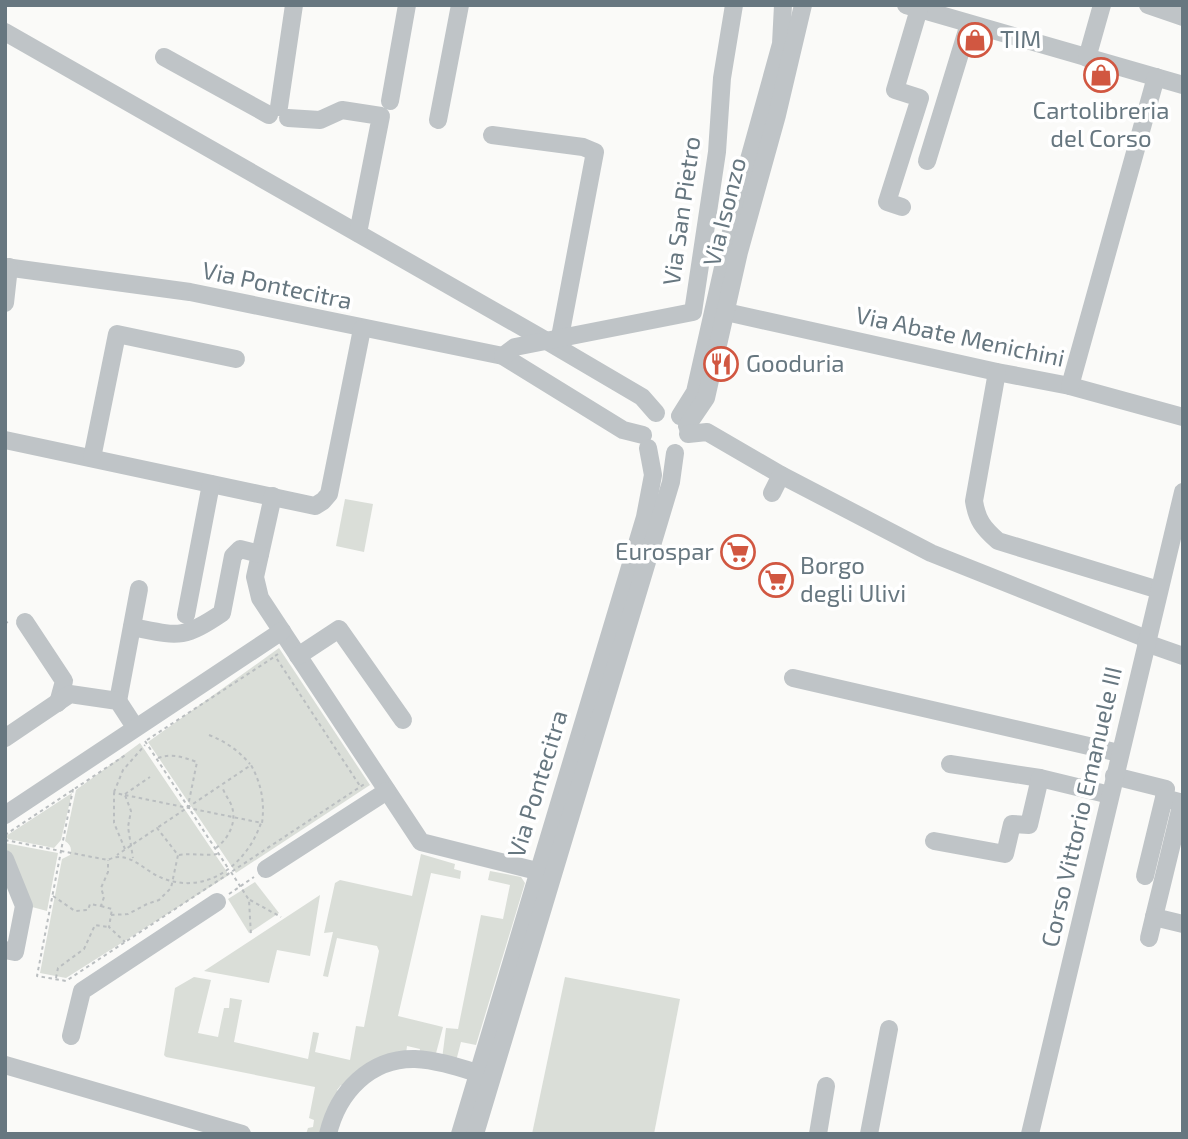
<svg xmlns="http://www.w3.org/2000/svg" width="1188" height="1139" font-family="'Exo 2',sans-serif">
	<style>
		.green { fill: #daded8 }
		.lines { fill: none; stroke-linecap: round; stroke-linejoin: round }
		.path { stroke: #babec0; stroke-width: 2; stroke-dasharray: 3.5 3.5; stroke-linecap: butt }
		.minor { stroke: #bfc4c7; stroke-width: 18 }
		.labels { text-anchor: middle; stroke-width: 7; stroke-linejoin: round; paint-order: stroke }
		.poi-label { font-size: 24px; fill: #677780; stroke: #fff; text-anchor: start }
		.street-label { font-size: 24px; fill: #677780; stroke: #fff }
	</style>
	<rect width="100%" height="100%" fill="#fafaf8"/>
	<g class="green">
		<path d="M345,499L373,504L364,552L336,546Z"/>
		<path d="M279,648L370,785L236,873L148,742Z"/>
		<path d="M140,743L229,875L66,978L40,973L62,859L70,855C72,849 71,845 65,841L76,790Z"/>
		<path d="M72,793L61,840L54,848L8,839L6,836Z"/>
		<path d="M5,843L58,853L47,911L32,907L10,854L5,849Z"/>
		<path d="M421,854L455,864L454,869L461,871L460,879L431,873L398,1016L443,1027L435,1057L419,1054L420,1049L407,1046L406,1054L344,1087L341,1085L337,1090L340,1093L324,1134H306L308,1128L313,1127L314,1120L309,1118L315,1087L166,1057L164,1055L175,988L194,977L211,980L198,1033L218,1037L224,1008H229L230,998L242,1000L234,1042L308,1059L313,1032L319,1033L315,1052L350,1060L356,1026L364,1027L379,951L377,946L337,938L328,977L323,976L333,932L324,933L335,883L340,880L412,896Z"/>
		<path d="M490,871L521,877L525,883L476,1045L461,1042L456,1061L442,1059L446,1028L458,1029L481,915L503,919L510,885L488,880Z"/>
		<path d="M255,882L279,913L249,933L228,899Z"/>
		<path d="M320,895L310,956L277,950L269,983L204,971Z"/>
		<path d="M565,977L680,999L654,1134H532Z"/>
	</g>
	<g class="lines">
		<g class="path">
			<path d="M5,624L10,620"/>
			<path d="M278,654L275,656L360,786"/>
			<path d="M209,735C226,742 238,750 250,764"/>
			<path d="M147,740L274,657"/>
			<path d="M145,741L228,868"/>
			<path d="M158,758C173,753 182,757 197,762L188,806"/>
			<path d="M73,789L61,851L108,860C128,849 144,871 162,878C207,896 247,864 261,823"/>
			<path d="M114,792L123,770L145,745"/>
			<path d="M125,794L150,777"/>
			<path d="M125,795L262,823C265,802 261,783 251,765L157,828"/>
			<path d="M5,835L127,754"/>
			<path d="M5,840L61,851L37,976L66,981L366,783"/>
			<path d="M216,848C228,839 237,823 232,807C230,800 224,794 222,786"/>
			<path d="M125,849L114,823V793L125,795L131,811L128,827L133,858"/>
			<path d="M179,855C193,853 204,856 218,854"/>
			<path d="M231,872L249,900L251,936"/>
			<path d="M229,894L254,877"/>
			<path d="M53,896L75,911L88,910L90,904L101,906L104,897L101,888L108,872V860"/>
			<path d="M250,900L281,917"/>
			<path d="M101,906L112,909L109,927L125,942"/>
			<path d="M111,915L128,914L147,904L159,900L171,888L178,855L157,828L117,855"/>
			<path d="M56,978L58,968L84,949L95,925L109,927"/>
		</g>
		<g class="minor">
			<path d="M906,5L1183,85"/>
			<path d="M1148,5L1183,17"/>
			<path d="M5,32L545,340L642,397L656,413"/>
			<path d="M164,57L269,115"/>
			<path d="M1087,58L1102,5"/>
			<path d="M390,101L407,5"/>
			<path d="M279,107L294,5"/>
			<path d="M288,118L320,120L342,110L381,116L358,233"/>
			<path d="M438,120L460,5"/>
			<path d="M492,135L583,147L595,152L560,337"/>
			<path d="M927,161L969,24"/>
			<path d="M902,207L887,202L920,98L895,90L919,9"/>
			<path d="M5,267L190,292L503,356L623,430L643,435"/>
			<path d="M5,303L9,267"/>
			<path d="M726,312L997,372L1070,386L1183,417"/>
			<path d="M503,356L515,347L693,312L717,152L722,78L734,5"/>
			<path d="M997,372L974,501C977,520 983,528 998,541L1159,590"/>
			<path d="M1070,386L1156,77"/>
			<path d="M680,416L695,392L740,192L781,44L783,5"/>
			<path d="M687,426L706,398L739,252L777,115L803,5"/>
			<path d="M688,434L707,432L781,475L931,553L1147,639"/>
			<path d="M5,440L315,506L323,501L329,494L362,329"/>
			<path d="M92,458L117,334L236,359"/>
			<path d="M772,493L781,475"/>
			<path d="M273,496L255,577L260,598L421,842L549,874"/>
			<path d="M186,615L211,484"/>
			<path d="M25,622L64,681L58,703"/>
			<path d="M132,627C178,636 182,640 222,613L233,556L240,549L260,554"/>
			<path d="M1146,643L1183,656"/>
			<path d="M298,656L339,629L403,720"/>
			<path d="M793,678L1119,753"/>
			<path d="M118,701L139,589"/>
			<path d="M5,738L70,694L118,701L135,727"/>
			<path d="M950,764L1040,778L1110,795"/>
			<path d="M1114,776L1166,789L1164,798L1183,803"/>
			<path d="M1182,802L1154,917L1183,924"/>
			<path d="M5,815L282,631"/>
			<path d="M934,841L1005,854L1012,824L1029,825L1040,778"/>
			<path d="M5,859L24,906L15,952L5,950"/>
			<path d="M266,869L387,791"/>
			<path d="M1145,876L1164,798"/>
			<path d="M1149,938L1154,917"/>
			<path d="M71,1036L82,991L217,902"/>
			<path d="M5,1065L242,1134"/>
			<path d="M328,1134C338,1092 370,1058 415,1059C440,1060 466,1070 490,1077"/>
			<path d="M460,1134L645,517L653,475L648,448"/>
			<path d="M475,1134L671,482L675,453"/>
			<path d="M818,1134L826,1086"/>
			<path d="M869,1134L889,1029"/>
			<path d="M1030,1134L1183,492"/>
		</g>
	</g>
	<defs>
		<g id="shop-ring" transform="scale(1.75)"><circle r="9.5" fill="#fff" stroke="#d15741" stroke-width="1.5"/><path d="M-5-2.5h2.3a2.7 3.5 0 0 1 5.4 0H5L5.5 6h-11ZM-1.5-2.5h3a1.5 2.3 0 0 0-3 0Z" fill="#d15741"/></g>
		<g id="restaurant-ring" transform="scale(1.75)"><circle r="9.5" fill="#fff" stroke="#d15741" stroke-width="1.5"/><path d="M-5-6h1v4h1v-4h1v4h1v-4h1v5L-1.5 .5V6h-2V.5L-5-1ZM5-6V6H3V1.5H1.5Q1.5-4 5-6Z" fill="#d15741"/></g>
		<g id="supermarket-ring" transform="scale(1.75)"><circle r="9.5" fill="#fff" stroke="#d15741" stroke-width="1.5"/><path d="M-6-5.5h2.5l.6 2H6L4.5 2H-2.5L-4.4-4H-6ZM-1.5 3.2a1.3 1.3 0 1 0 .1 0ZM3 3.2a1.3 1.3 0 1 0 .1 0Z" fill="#d15741"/></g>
	</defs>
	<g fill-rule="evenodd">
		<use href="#shop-ring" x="975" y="40"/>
		<use href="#shop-ring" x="1101" y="75"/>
		<use href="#restaurant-ring" x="721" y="364"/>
		<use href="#supermarket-ring" x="738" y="552"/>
		<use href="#supermarket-ring" x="776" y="580"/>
	</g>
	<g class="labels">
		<g class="poi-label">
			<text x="1000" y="48">TIM</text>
			<text x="1101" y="119" text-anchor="middle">Cartolibreria<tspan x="1101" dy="28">del Corso</tspan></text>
			<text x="746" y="372">Gooduria</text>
			<text x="714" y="560" text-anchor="end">Eurospar</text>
			<text x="800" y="574">Borgo<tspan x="800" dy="28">degli Ulivi</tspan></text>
		</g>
		<g class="street-label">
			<text transform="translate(682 211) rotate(-82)" y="8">Via San Pietro</text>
			<text transform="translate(725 212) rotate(-76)" y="8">Via Isonzo</text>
			<text transform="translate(277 286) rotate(12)" y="8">Via Pontecitra</text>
			<text transform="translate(960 337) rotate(12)" y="8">Via Abate Menichini</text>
			<text transform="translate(538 784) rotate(-73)" y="8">Via Pontecitra</text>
			<text transform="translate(1082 807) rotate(-77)" y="8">Corso Vittorio Emanuele III</text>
		</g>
	</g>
	<rect width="1188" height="1139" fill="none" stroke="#677780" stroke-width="14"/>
</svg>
